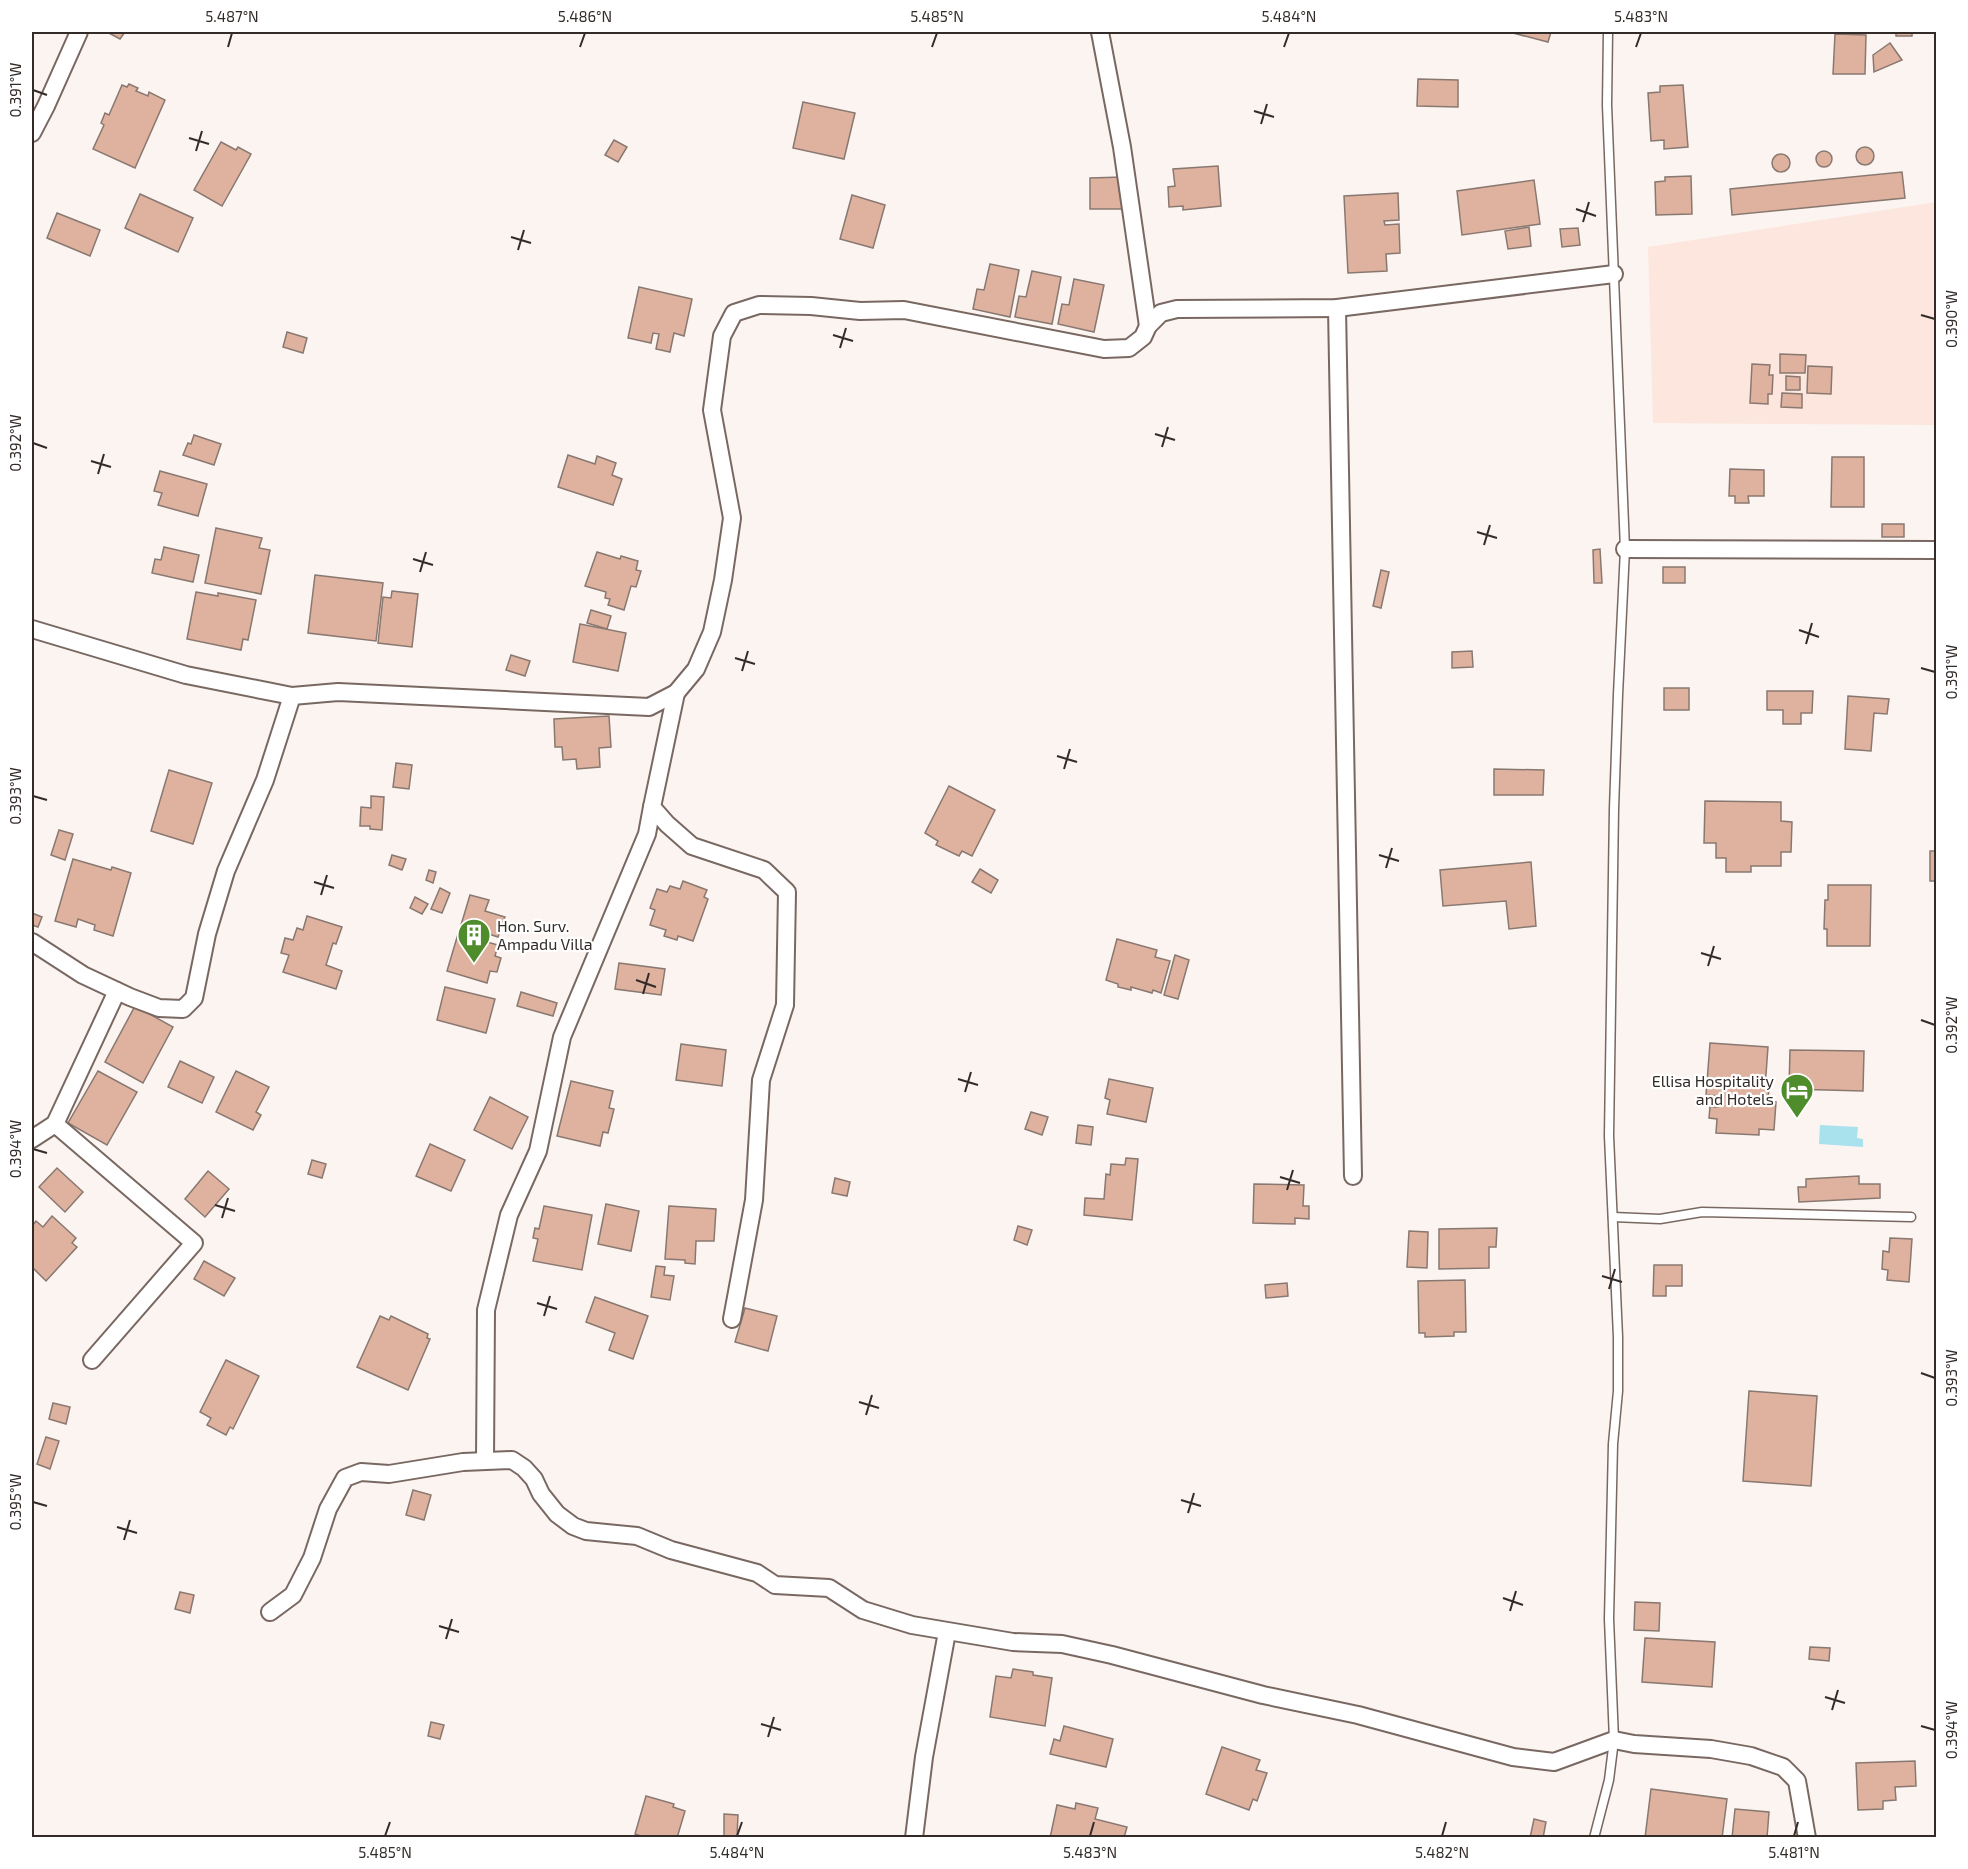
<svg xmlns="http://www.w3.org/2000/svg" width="1968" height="1869" font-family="'Exo 2',sans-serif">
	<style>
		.built { fill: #fce6dd }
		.water { fill: #a9e1ec }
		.building { fill: #dfb29f; stroke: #897870; stroke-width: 1.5 }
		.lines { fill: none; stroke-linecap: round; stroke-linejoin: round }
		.lane-casing { stroke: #796861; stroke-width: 11 }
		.street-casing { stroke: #796861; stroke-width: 20 }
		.lane { stroke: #fff; stroke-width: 8 }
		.street { stroke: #fff; stroke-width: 16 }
		.ticks { fill: none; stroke: #322b28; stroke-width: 2 }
		.labels { text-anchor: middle; stroke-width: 4.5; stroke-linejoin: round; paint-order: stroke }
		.poi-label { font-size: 16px; fill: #322b28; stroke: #fff; text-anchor: start }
		.neatline { fill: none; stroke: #322b28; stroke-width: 2 }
		.ticks-label { font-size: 15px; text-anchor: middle; fill: #322b28 }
	</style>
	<rect width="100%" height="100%" fill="#fcf4f1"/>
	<path class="built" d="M1936,202V425L1653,423L1648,247Z"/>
	<path class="water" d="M1820,1125L1858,1127L1857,1138L1863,1139V1147L1819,1144Z"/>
	<g class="building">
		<path d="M107,32H125L120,39Z"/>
		<path d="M1509,32H1551L1548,42Z"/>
		<rect x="1896" y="32" width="16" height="4"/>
		<path d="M1835,34L1866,35L1865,74H1833Z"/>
		<path d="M1890,43L1902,60L1874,72L1873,55Z"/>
		<path d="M1418,79L1458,80V107L1417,106Z"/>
		<path d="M129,84L138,88L136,91L148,96L149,92L165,100L135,168L93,149L104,125L101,123L105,113L109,115L122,85L127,87Z"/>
		<path d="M1683,85L1688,147L1664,149V140L1651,141L1648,93L1660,92V86Z"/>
		<path d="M803,102L855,113L844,159L793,148Z"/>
		<path d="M614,140L627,147L618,162L605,155Z"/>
		<path d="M221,142L236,150L238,147L251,154L222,206L194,190Z"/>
		<circle cx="1865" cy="156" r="9"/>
		<circle cx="1824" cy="159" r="8"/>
		<circle cx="1781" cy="163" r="9"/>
		<path d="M1218,166L1221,206L1183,210V206L1169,207L1168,187L1175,186L1173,169Z"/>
		<path d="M1902,172L1905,198L1732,215L1730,189Z"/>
		<path d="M1691,176L1692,214L1656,215L1655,182L1665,181V177Z"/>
		<path d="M1122,177L1123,209H1090V178Z"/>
		<path d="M1534,180L1540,224L1462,235L1457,191Z"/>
		<path d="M1398,193L1399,220L1384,221L1385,225L1399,224L1400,253L1386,254L1387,271L1348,273L1344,196Z"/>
		<path d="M140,194L193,218L178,252L125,228Z"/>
		<path d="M852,195L885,205L873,248L840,239Z"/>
		<path d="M57,213L100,230L90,256L47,238Z"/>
		<path d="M1529,227L1531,246L1508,249L1505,231Z"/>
		<path d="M1578,228L1580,245L1562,247L1560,229Z"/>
		<path d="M990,264L1019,270L1010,317L973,309L977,289L984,290Z"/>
		<path d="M1032,271L1061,277L1052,324L1015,317L1019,296L1026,297Z"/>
		<path d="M1074,279L1104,285L1094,332L1058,324L1062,304L1069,305Z"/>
		<path d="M639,287L692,299L684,336L674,333L670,352L656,349L659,334L653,333L651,343L628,338Z"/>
		<path d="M287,332L307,338L303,353L283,347Z"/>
		<path d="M1780,354L1806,355L1805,373H1780Z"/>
		<path d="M1752,364L1770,365L1769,375H1773L1772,394H1768V404L1750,403Z"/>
		<path d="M1808,366L1832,367L1831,394L1807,393Z"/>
		<path d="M1786,376L1800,377V390H1786Z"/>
		<path d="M1782,393L1802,394V408L1781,407Z"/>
		<path d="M194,435L221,444L214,465L183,455L188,443L191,444Z"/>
		<path d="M568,455L595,464L597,456L616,463L612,475L622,479L613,505L558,487Z"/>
		<path d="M1832,457H1864V507H1831Z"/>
		<path d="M1730,469L1764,470V496H1748L1749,503H1735V496H1729Z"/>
		<path d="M160,471L207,484L198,516L158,505L162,493L154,491Z"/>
		<rect x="1882" y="524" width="22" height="13"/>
		<path d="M216,528L262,538L259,548L270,550L261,594L205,583Z"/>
		<path d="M164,547L199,555L193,582L152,573L155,559L161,560Z"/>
		<path d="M1600,549L1602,583H1594L1593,550Z"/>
		<path d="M597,552L620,559L621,556L638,561L636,570L641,571L636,587L631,586L624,610L608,605L610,599L605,598L606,592L585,586Z"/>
		<rect x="1663" y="567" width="22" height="16"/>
		<path d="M1381,570L1389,572L1381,608L1373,606Z"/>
		<path d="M315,575L383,583L376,641L308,633Z"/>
		<path d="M392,591L418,594L412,647L378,643L383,597L391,598Z"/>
		<path d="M196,592L218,596V593L256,600L248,640L243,639L241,650L187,639Z"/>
		<path d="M591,610L611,616L607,629L587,623Z"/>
		<path d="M580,624L626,633L618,671L573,662Z"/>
		<path d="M1472,651L1473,667L1452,668V652Z"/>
		<path d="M511,655L530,661L525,676L506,670Z"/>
		<rect x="1664" y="688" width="25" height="22"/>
		<path d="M1767,691H1813L1812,713H1801V724H1783V710H1767Z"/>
		<path d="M1848,696L1889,699L1887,714L1874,713L1871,751L1845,749Z"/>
		<path d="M609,716L611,747L599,748L600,767L577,769L576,759L563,760L562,747H555L554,719Z"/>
		<path d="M396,763L412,765L409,789L393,787Z"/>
		<path d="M1494,769L1544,770L1543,795H1494Z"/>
		<path d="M169,770L212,783L193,844L151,831Z"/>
		<path d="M949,786L995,810L972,856L962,851L959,856L936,845L938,841L925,833Z"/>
		<path d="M371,796L384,797L382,830L370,829V826H360L361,807L371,808Z"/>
		<path d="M1705,801L1781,802V821L1792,822L1791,852H1781V866H1751V872H1726V858H1716V843H1704Z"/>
		<path d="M59,830L73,834L65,860L51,855Z"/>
		<rect x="1930" y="851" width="6" height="30"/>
		<path d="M392,855L406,859L402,870L389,865Z"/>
		<path d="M73,859L111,870L112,867L131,873L113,936L94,930L95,925L78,919L76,927L55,921Z"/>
		<path d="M1531,862L1536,926L1509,929L1506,901L1443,906L1440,870Z"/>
		<path d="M980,869L998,880L991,893L972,882Z"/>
		<path d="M429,870L436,872L433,883L426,880Z"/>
		<path d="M683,881L707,890L704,897L708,899L693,941L678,936L677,940L664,936L666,930L650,925L655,910L650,908L657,889L667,892L670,886L680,889Z"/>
		<path d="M1828,885H1871L1870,946H1827V929H1824L1825,900H1828Z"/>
		<path d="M440,888L450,893L442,913L431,909Z"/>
		<path d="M470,895L489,900L485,911L505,917L498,937L461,925Z"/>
		<path d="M415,897L428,904L422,914L410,908Z"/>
		<path d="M32,913L42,917L38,927L32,925Z"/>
		<path d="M307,916L342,927L336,944L333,943L326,965L342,971L336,989L283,972L289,955L281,953L285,938L293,940L297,928L303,930Z"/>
		<path d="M458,934L498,945L495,956L501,958L497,972L490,971L487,983L447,971Z"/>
		<path d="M1117,939L1157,950L1155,957L1170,961L1161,993L1153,990L1152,993L1131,987V990L1118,987V984L1106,980Z"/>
		<path d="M1175,955L1189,960L1178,999L1164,995Z"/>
		<path d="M619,963L665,969L661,995L615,989Z"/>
		<path d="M445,987L495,999L486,1033L437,1020Z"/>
		<path d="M521,992L557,1003L553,1016L517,1006Z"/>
		<path d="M135,1006L173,1027L143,1083L105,1062Z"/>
		<path d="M1710,1043L1768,1047L1765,1088H1769L1768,1101L1776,1102L1774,1130L1759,1129V1135L1716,1133L1717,1119L1709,1118L1710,1107H1718L1719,1096L1706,1095Z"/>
		<path d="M681,1044L726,1050L722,1086L676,1080Z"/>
		<path d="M1790,1050L1864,1051L1863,1091L1789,1089Z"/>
		<path d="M180,1061L214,1077L202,1103L168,1087Z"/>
		<path d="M98,1071L137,1092L107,1145L68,1123Z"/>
		<path d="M236,1071L269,1087L256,1112L261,1115L253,1130L216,1112Z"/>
		<path d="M1109,1079L1153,1088L1146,1122L1107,1114L1110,1100L1105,1098Z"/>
		<path d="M571,1081L613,1091L609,1108L614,1109L608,1133L603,1132L600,1146L557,1136Z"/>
		<path d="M490,1097L528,1117L512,1149L474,1130Z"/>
		<path d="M1031,1112L1048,1117L1042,1135L1025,1129Z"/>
		<path d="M1078,1125L1093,1127L1091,1145L1076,1143Z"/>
		<path d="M430,1144L465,1160L451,1191L416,1176Z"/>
		<path d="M1126,1158L1138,1159L1132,1220L1084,1215L1085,1198L1104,1199L1106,1174L1110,1175L1111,1164L1125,1165Z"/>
		<path d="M312,1160L326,1164L322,1178L308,1174Z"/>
		<path d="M57,1168L83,1192L65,1212L39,1187Z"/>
		<path d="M208,1171L229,1189L205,1217L185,1199Z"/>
		<path d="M1859,1176V1184H1880V1198L1799,1202L1798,1187H1806V1179Z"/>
		<path d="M835,1178L850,1182L847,1196L832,1193Z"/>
		<path d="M1254,1184L1304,1185L1303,1206H1309V1219L1295,1218V1224L1253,1223Z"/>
		<path d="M606,1204L639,1211L631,1251L598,1244Z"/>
		<path d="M544,1206L592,1215L582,1270L533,1261L538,1239L533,1238L535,1228L539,1229Z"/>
		<path d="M669,1206L716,1209L714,1241H696L695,1264L685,1263V1260L665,1259Z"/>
		<path d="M52,1216L76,1238L72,1243L77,1247L46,1281L32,1267V1226L36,1221L43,1227Z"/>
		<path d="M1018,1226L1032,1230L1027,1245L1014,1240Z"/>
		<path d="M1497,1228L1496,1247H1489V1268L1439,1269V1229Z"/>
		<path d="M1409,1231L1428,1232L1427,1268L1407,1267Z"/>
		<path d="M1890,1238L1912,1239L1909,1282L1887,1280L1888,1270L1882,1269L1883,1251L1889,1252Z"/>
		<path d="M204,1261L235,1278L224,1296L194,1279Z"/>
		<path d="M1654,1265H1682V1286H1666V1296H1653Z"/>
		<path d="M656,1266L665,1267L664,1275L674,1276L670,1300L651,1297Z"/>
		<path d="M1465,1280L1466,1332H1454V1336L1425,1337V1333H1419L1418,1281Z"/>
		<path d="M1287,1283L1288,1296L1266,1298L1265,1285Z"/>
		<path d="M595,1297L648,1316L633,1359L609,1350L615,1333L586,1322Z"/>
		<path d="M745,1308L777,1316L768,1351L735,1342Z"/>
		<path d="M380,1316L389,1320L391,1316L428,1334L427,1338L430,1339L408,1390L357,1367Z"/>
		<path d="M226,1360L259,1376L233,1429L230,1427L226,1435L207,1425L211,1418L200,1412Z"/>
		<path d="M1749,1391L1817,1396L1811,1486L1743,1481Z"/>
		<path d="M53,1403L70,1407L66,1424L49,1419Z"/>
		<path d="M46,1437L59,1441L50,1469L37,1464Z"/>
		<path d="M413,1490L431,1495L424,1520L406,1515Z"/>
		<path d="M180,1592L194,1595L190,1613L175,1609Z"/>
		<path d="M1635,1602L1660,1603L1659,1631L1634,1630Z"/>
		<path d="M1645,1638L1715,1642L1712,1687L1642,1682Z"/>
		<path d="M1810,1647L1830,1648L1829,1661L1809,1659Z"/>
		<path d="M1013,1669L1033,1672V1675L1052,1678L1045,1726L990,1717L996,1676L1011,1678Z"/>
		<path d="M431,1722L444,1725L440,1739L428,1736Z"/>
		<path d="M1064,1726L1113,1739L1106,1767L1050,1754L1054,1739L1060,1741Z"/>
		<path d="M1222,1747L1260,1760L1256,1770L1267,1773L1257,1801L1253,1799L1249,1810L1206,1794Z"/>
		<path d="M1915,1761L1916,1786L1895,1787L1896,1800L1883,1801V1809L1858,1810L1856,1763Z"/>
		<path d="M1651,1789L1727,1799L1722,1838H1645Z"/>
		<path d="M646,1796L674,1804L673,1807L685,1811L677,1838H647L635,1834Z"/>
		<path d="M1076,1803L1098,1808L1095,1819L1127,1827L1124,1838H1050L1057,1805L1075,1809Z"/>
		<path d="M1735,1809L1769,1812L1767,1838H1732Z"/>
		<path d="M724,1814L738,1815L737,1837H724Z"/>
		<path d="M1534,1819L1546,1822L1543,1838H1530Z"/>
	</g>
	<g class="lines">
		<g class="lane-casing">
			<g id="lane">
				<path d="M1613,1217L1660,1219L1702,1212L1911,1217"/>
				<path d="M1594,1838L1609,1780L1614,1740L1609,1619L1613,1444L1618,1391V1337L1609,1136L1614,809L1618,695L1625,549L1607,105L1608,32"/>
			</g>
		</g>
		<g class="street-casing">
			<g id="street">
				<path d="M1100,32L1122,147L1148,326"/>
				<path d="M32,133L46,106L79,32"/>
				<path d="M1337,308L1353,1176"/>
				<path d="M1625,549L1936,550"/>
				<path d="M32,629L186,675L292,696L338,692L649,707L676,693L696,669L712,632L723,580L732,518L712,410L722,336L734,313L759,305L811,306L860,311L904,310L1104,349L1129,348L1143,337L1148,326L1161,313L1177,309L1337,308L1614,274"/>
				<path d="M676,693L652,807L667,824L692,846L764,870L787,892L785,1005L761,1080L754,1200L732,1319"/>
				<path d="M32,942L83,975L130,997L159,1008L183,1009L194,998L207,934L226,871L265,780L292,696"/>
				<path d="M55,1124L194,1243L92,1360"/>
				<path d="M32,1139L55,1124L117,991"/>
				<path d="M485,1461L486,1310L509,1215L538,1151L562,1037L647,834L652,807"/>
				<path d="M270,1612L293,1595L312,1558L328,1509L345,1478L361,1472L389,1474L463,1462L512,1460L524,1468L534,1479L541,1494L557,1514L573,1526L586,1531L637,1536L671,1550L757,1573L775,1585L829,1588L863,1610L912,1625L1013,1642L1062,1644L1112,1655L1263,1695L1358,1715L1513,1757L1554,1762L1614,1740L1634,1744L1711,1749L1751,1756L1783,1767L1797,1781L1807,1838"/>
				<path d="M914,1838L924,1757L947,1632"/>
			</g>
		</g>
		<use href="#lane" class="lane"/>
		<use href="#street" class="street"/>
	</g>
	<path class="ticks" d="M228,47L232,33M580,47L585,33M932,47L937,33M1284,47L1289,33M1636,47L1641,33M33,90L47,95M1254,111L1274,117M1261,124L1267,104M189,138L209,144M196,151L202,131M1576,209L1596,216M1583,222L1589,202M511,237L531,243M518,250L524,230M1921,315L1935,319M833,335L853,341M840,348L846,328M1155,434L1175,440M33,443L47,448M1162,447L1168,427M91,461L111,467M98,474L104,454M1477,532L1497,538M1484,545L1490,525M413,559L433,565M420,572L426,552M1799,630L1819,637M1806,644L1812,623M735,658L755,664M1921,668L1935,672M742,671L748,651M1057,756L1077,762M1064,769L1070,749M33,796L47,800M1379,855L1399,861M1386,868L1392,848M314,882L334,888M321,895L327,875M1701,953L1721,959M1708,966L1714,946M636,980L656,987M643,994L649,973M1921,1020L1935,1025M958,1079L978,1085M965,1092L971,1072M33,1149L47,1153M1280,1177L1300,1183M1287,1190L1293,1170M215,1205L235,1211M222,1218L228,1198M1602,1276L1622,1282M1609,1289L1615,1269M537,1303L557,1309M544,1316L550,1296M1921,1373L1935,1378M859,1402L879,1408M866,1415L872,1395M1181,1500L1201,1506M33,1502L47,1506M1188,1513L1194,1493M117,1527L137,1533M124,1540L130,1520M1503,1598L1523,1605M1510,1611L1516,1591M439,1626L459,1632M446,1639L452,1619M1825,1697L1845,1703M1832,1710L1838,1690M761,1724L781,1730M1921,1726L1935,1730M768,1737L774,1717M385,1836L390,1822M737,1836L742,1822M1090,1836L1094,1822M1442,1836L1446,1822M1794,1836L1798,1822"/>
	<defs>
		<g id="building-pin" transform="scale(1.725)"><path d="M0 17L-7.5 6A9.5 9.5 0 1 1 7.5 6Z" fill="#4f8c2b" stroke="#fff"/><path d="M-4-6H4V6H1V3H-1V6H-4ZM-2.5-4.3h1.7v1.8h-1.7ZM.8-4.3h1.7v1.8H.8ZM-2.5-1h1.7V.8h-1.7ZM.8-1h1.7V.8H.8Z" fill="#fff"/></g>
		<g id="hotel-pin" transform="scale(1.725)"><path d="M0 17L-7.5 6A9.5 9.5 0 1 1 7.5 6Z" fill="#4f8c2b" stroke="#fff"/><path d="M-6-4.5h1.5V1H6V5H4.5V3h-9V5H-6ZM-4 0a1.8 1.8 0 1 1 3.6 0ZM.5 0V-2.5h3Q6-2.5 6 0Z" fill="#fff"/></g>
	</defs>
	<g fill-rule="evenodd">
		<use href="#building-pin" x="474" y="935"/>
		<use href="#hotel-pin" x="1797" y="1090"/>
	</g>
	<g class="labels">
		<g class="poi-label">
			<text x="497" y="932">Hon. Surv.<tspan x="497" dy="18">Ampadu Villa</tspan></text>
			<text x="1774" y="1087" text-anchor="end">Ellisa Hospitality<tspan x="1774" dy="18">and Hotels</tspan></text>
		</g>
	</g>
	<rect width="1968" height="1869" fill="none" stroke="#ffffff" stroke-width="66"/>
	<rect x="33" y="33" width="1902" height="1803" class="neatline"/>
	<g class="ticks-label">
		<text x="232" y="22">5.487°N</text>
		<text x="585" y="22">5.486°N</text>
		<text x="937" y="22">5.485°N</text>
		<text x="1289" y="22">5.484°N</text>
		<text x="1641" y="22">5.483°N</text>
		<text transform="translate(16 90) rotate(-90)" y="5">0.391°W</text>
		<text transform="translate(1952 319) rotate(-90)" y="5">0.390°W</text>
		<text transform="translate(16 443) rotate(-90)" y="5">0.392°W</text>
		<text transform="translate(1952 672) rotate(-90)" y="5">0.391°W</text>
		<text transform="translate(16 796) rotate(-90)" y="5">0.393°W</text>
		<text transform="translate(1952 1025) rotate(-90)" y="5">0.392°W</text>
		<text transform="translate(16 1149) rotate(-90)" y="5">0.394°W</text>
		<text transform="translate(1952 1378) rotate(-90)" y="5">0.393°W</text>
		<text transform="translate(16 1502) rotate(-90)" y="5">0.395°W</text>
		<text transform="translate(1952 1730) rotate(-90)" y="5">0.394°W</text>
		<text x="385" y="1858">5.485°N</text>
		<text x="737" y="1858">5.484°N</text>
		<text x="1090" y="1858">5.483°N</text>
		<text x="1442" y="1858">5.482°N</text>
		<text x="1794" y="1858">5.481°N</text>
	</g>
</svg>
